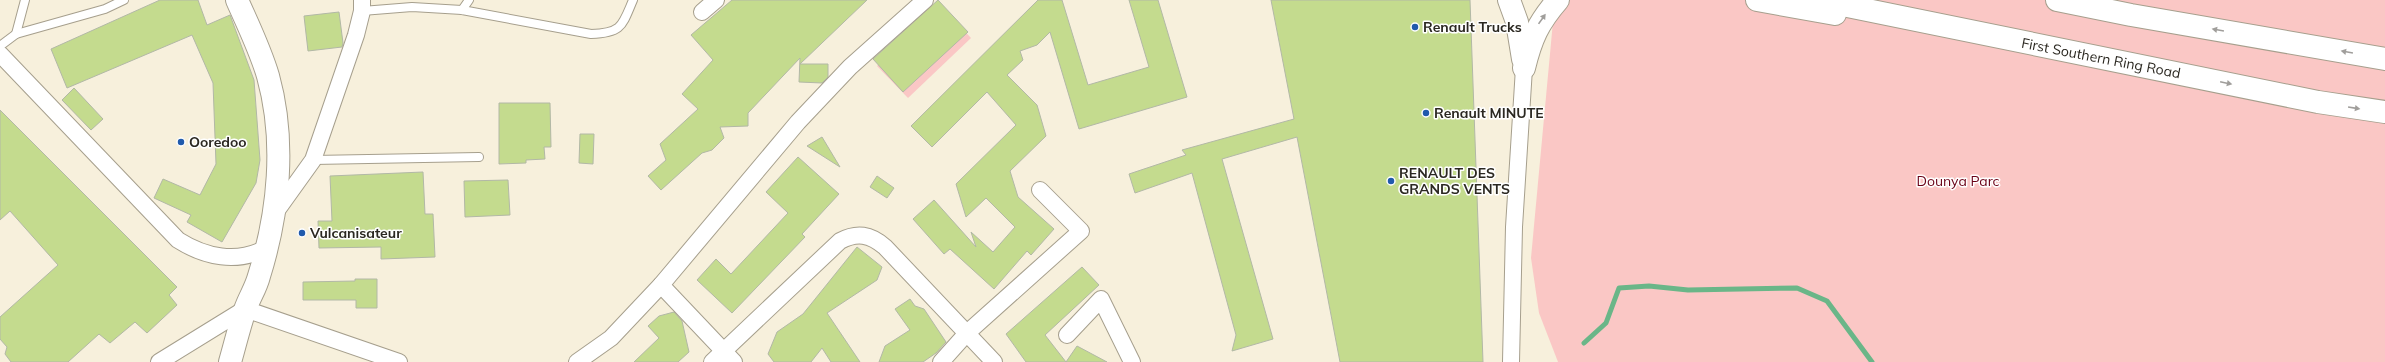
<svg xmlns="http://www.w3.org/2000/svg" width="2385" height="362" font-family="Mulish,sans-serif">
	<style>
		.green { fill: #fac7c5 }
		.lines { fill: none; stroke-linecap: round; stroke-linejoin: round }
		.stream { stroke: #6ab688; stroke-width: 5 }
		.building { fill: #c4db8e; stroke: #b2b8a6 }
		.service-casing { stroke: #a69f8d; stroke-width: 10 }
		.minor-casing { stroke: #a69f8d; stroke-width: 18 }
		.secondary-casing { stroke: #a69f8d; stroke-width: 24 }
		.motorway-casing { stroke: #a69f8d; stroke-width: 24 }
		.service { stroke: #fff; stroke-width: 8 }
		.minor { stroke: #fff; stroke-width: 16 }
		.secondary { stroke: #fff; stroke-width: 22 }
		.motorway { stroke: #fff; stroke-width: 22 }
		.oneway { fill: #a09e9b }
		.poi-dot { fill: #205aac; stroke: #fff; stroke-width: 1.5 }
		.labels { text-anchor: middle; stroke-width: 3; stroke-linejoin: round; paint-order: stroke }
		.poi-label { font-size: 14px; font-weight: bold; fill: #2b2821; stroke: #fff; text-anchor: start }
		.street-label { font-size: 14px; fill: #2b2821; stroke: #fff }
		.park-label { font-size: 14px; fill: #6a0217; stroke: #fff }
	</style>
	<rect width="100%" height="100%" fill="#f7f0dc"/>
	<g class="green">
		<path d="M1555,0H2385V362H1558L1539,313L1531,258Z"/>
		<path d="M941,6L971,38L908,98L877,66Z"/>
	</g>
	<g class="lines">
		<path class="stream" d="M1584,343L1606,323L1619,288L1649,286L1688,290L1797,288L1827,301L1872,362"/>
	</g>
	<g class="building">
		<path d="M160,0H198L207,25L230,15L254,80L260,160L256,183L222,242L187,222L191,215L154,198L163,179L200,195L216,164L213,83L192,35L67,88L51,49Z"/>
		<path d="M732,0H867L800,64H828V77L822,83L799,82L800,58L748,113V126L720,127L724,138L712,150L702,153L661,190L648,176L666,160L660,144L698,109L682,94L713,60L691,35Z"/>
		<path d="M938,0L968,32L903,92L873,59Z"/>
		<path d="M1038,0H1062L1088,85L1149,67L1129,0H1158L1187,97L1079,129L1050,32L1037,45L1020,51L1023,60L1007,75L1037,105L1046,136L1010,171L1018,197L1054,229L1031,255L1027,251L994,289L950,249L944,254L913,219L934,200L976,247L971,232L993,252L1015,227L986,198L966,217L956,184L1016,125L987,92L932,147L911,126Z"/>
		<path d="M1271,0H1470L1483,362H1340L1297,137L1222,159L1273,339L1232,351L1236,335L1192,173L1135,193L1129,174L1186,155L1182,150L1294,119Z"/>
		<path d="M339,12L343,43L342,47L308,51L304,16Z"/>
		<path d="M74,88L103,119L91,130L62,100Z"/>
		<path d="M499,103H550L551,147H544L545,159L526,160V163L499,164Z"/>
		<path d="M0,110L177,287L169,295L177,305L147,333L135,322L110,343L99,334L68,362H11L5,354L7,347L0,339V317L58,265L10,211L0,220Z"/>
		<path d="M580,134H594L593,164L579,163Z"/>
		<path d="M822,137L840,167L807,146Z"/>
		<path d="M798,157L839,194L802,234L805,237L732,313L697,280L716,259L731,274L788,213L766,192Z"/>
		<path d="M423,172L425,214H433L435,257L381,259V247L319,248L318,221H332L330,176Z"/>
		<path d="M877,176L894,188L887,198L870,187Z"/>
		<path d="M508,180L510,215L465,217L464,181Z"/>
		<path d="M857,247L882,267L877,280L827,313L860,362H831L822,348L811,362H774L768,354L777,332L803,314Z"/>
		<path d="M1082,267L1099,285L1045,335L1066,362L1077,346L1107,362H1026L1006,334Z"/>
		<path d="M355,279H377V308H356V300H303V282L355,281Z"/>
		<path d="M910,299L915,306L924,309L946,342L936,353L923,362H879L885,346L910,330L895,309Z"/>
		<path d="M674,312L682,321L689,352L678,362H634L659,338L648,326L659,316Z"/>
	</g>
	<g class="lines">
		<g class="service-casing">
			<g id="service">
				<path d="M462,10L469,0"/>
				<path d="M362,11L412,7L462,10L591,34C622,33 622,26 633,0"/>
				<path d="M16,34L25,0"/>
				<path d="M0,46L16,34L105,9L124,0"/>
				<path d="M313,160L479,157"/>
			</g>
		</g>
		<g class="minor-casing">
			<g id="minor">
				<path d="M702,12L716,0"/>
				<path d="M0,54L178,240C205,257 237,264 266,248"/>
				<path d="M275,213L313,160L356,35L362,11V0"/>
				<path d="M661,285L734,362"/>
				<path d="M1067,335L1101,299L1132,362"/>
				<path d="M159,362L245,309L399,362"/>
				<path d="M577,362L611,338L661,285L798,122L850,67L925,0"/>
				<path d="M712,362L840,241C857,232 870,234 885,247L994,362"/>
				<path d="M941,362L967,333L1081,231L1040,190"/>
				<path d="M1511,362L1514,227L1524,68"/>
			</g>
		</g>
		<g class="secondary-casing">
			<path id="secondary" d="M230,362C235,345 239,327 245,310C249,298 256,288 259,276C279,212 286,141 268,76C260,49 248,25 237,0"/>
		</g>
		<g class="motorway-casing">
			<g id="motorway">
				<path d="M1509,0L1517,22L1523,59"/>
				<path d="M1757,0L1835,14"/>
				<path d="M1818,0L2318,102L2385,112"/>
				<path d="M2057,0L2131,15L2385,59"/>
				<path d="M1524,68C1531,39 1538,23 1558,0"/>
			</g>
		</g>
		<use href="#service" class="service"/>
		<use href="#minor" class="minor"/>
		<use href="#secondary" class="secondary"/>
		<use href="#motorway" class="motorway"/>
	</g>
	<defs><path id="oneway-solid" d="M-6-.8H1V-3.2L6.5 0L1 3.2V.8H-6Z"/></defs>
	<g class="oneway">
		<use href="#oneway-solid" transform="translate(1542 19) rotate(-55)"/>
		<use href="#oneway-solid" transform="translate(2218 30) rotate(-170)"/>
		<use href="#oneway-solid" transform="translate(2347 52) rotate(-170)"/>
		<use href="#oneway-solid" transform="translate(2226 83) rotate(12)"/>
		<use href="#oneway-solid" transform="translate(2354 108) rotate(9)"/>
	</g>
	<g class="poi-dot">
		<circle cx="1415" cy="27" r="4"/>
		<circle cx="1426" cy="113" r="4"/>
		<circle cx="181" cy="142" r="4"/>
		<circle cx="1391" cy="181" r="4"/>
		<circle cx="302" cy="233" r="4"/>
	</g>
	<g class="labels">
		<g class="poi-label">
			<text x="1423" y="32">Renault Trucks</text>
			<text x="1434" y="118">Renault MINUTE</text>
			<text x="189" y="147">Ooredoo</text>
			<text x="1399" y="178">RENAULT DES<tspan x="1399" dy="16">GRANDS VENTS</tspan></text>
			<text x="310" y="238">Vulcanisateur</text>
		</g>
		<g class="street-label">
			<text transform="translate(2101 58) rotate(11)" y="5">First Southern Ring Road</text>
		</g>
		<g class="park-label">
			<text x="1958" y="186">Dounya Parc</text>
		</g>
	</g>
</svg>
